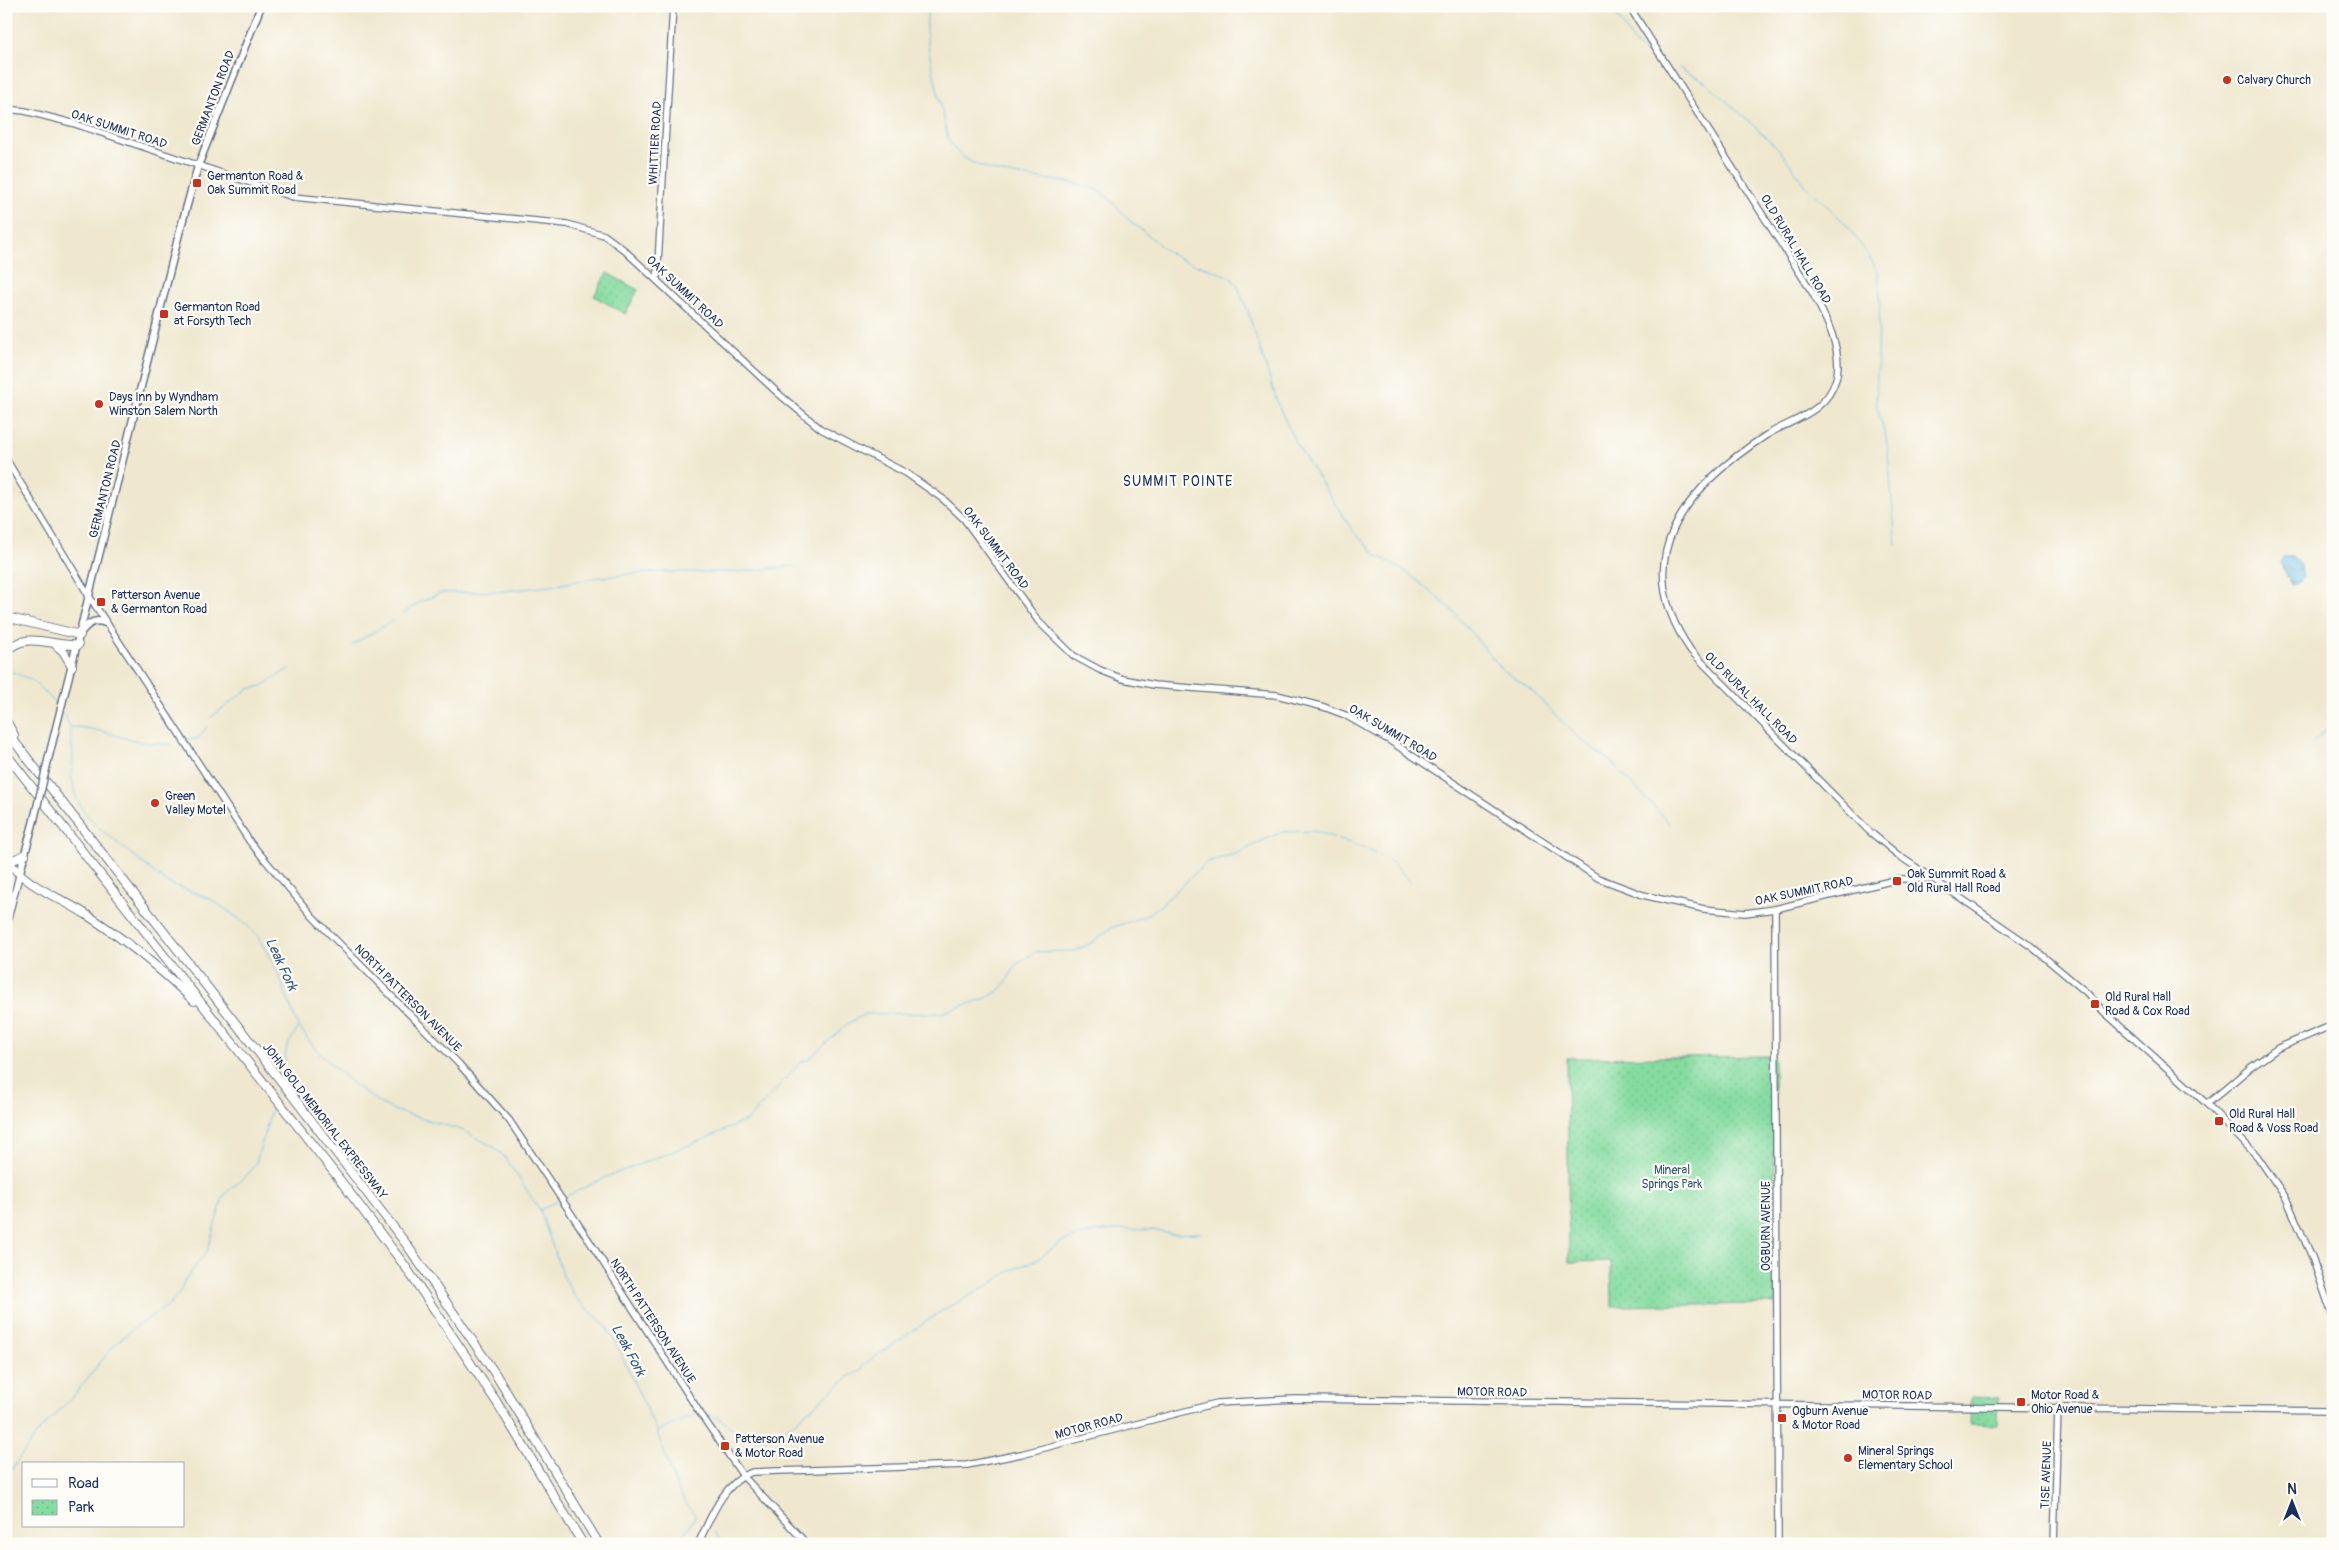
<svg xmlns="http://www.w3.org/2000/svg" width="2339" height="1550" font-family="Pangolin,sans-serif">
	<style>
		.park { fill: url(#park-dots); stroke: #50867f }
		.water { fill: url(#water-waves); stroke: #4477a4 }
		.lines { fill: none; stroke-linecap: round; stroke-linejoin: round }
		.stream { stroke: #6ebfe9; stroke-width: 1 }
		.secondary-casing { stroke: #657086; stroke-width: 8 }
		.primary-casing { stroke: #657086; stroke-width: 9 }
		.highway-casing { stroke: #657086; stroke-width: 10 }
		.secondary { stroke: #fff; stroke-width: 5.5 }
		.primary { stroke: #fff; stroke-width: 6 }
		.highway { stroke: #fff; stroke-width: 8 }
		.primary-bridge-casing { stroke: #657086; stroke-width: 9; stroke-linecap: butt }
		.primary-bridge { stroke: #fff; stroke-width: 6 }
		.poi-dot { fill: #c8321e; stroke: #fdfcf7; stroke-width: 2 }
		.labels { text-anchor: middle; stroke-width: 4.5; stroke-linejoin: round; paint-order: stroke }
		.poi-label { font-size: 12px; fill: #1b2f5e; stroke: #fdfcf7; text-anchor: start }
		.street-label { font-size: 12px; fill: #1b2f5e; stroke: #fdfcf7 }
		.park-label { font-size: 12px; fill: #365a6e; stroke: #fdfcf7 }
		.neighbourhood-label { font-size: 14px; letter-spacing: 1px; fill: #1b2f5e; stroke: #fdfcf7 }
		.water-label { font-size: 14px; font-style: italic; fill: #345a88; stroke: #fdfcf7 }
	</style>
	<defs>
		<pattern id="park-dots" width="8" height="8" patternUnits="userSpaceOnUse" patternTransform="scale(1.25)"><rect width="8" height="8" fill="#85dca0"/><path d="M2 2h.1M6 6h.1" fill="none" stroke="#72bd8c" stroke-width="1.8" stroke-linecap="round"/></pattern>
		<pattern id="water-waves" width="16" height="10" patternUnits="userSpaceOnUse" patternTransform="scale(1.25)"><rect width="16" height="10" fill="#6ebfe9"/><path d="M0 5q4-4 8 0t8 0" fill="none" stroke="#5a9cc0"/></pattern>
	</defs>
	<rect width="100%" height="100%" fill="#fdfcf7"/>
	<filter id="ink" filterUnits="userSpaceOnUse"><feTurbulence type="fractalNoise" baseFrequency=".02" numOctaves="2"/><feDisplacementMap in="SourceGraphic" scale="10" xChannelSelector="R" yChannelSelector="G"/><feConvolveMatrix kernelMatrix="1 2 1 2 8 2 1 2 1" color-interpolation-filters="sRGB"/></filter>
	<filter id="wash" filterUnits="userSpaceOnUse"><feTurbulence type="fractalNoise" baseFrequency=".0096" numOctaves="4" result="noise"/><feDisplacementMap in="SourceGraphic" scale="20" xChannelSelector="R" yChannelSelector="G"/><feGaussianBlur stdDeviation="1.12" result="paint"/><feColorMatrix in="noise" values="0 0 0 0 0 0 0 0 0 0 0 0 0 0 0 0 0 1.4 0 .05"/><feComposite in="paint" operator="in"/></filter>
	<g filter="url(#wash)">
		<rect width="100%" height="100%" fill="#efe8cf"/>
		<g class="park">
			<path d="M607,273L638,290L625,314L594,296Z"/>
			<path d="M1774,1056L1775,1304L1612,1306L1611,1261L1569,1262L1567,1058Z"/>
			<path d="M1971,1397L1998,1398V1425L1970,1424Z"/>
		</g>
		<path class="water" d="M2283,557H2293L2301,565L2303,578L2297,583L2291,585L2281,562Z"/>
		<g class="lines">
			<g class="stream">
				<path d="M928,6L926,30L929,52L948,139C967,182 1052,175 1090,187C1108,193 1117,208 1130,221C1136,226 1142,230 1148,235C1155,240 1161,247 1168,252C1187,265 1211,267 1231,278L1237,285L1247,309L1278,404L1295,442L1353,531L1376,555L1408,573L1451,609L1502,669L1531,690L1574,734L1610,761L1670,824"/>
				<path d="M1610,6L1636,45L1664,68"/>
				<path d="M1679,68L1708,84L1778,148L1807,187L1845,223L1869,256L1878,272L1880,298L1876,403L1887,442L1896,544"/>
				<path d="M404,613L420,602L441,593L504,591L551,586L592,578L653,572H736L794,566"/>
				<path d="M352,645L392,621"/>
				<path d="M12,672L32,680L57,704"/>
				<path d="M64,713L70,727L73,759L71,773L75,794L82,809L99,828L166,882L211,899L246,924L258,937L277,970L297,1024L316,1050L353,1084L381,1104L396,1111L465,1131"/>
				<path d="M210,718L248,689L262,686L290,668"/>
				<path d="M71,727C106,727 136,747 171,744"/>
				<path d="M186,739H198L207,727"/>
				<path d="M2313,742L2333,723"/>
				<path d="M282,1077L287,1046L299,1027"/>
				<path d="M276,1094L279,1086"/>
				<path d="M467,1132L473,1136"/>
				<path d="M475,1137L495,1148L504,1156L540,1210L563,1276L576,1298L605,1325L617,1345L657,1432L674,1481L683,1499L695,1515L691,1524L676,1544"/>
				<path d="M563,1198L604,1178L702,1140L748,1120L802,1061L808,1060L847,1024L865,1014L940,1013L984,999L999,991L1007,981L1016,965L1035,952L1074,951L1091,943L1111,928L1142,917L1159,907L1207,862L1238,853L1281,832L1315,831L1372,851L1395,864L1410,882"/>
				<path d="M540,1210L559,1200"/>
				<path d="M702,1412L717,1417L742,1436L758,1438H771L790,1426L850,1376L862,1369L863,1365L943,1310L986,1287L1008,1272L1036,1260L1060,1243L1071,1238L1094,1232L1127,1229L1153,1230L1171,1234L1201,1233"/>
				<path d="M657,1432L698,1413"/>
				<path d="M6,1477L39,1431L72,1398L114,1345L135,1327L166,1307L178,1295L185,1280L207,1251L222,1201L226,1193L248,1174L256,1163L274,1100"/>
				<path d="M714,1532L724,1544"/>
			</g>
		</g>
	</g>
	<g filter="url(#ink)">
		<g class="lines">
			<g class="secondary-casing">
				<g id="secondary">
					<path d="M1629,6L1812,292C1825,316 1844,351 1836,379C1826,414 1792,419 1765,436C1684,489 1627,559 1691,651L1869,831L1898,855L2032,947L2087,993L2103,1011L2207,1104L2257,1156L2286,1198L2312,1257L2333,1317"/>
					<path d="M6,109L25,111L72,123L293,197L567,224L604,235L623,249L780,395L821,429L906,473L943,499L964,519L1039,622L1074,656L1100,670L1123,679L1154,685L1277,695L1324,707L1345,715L1387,739L1598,878L1643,895L1704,909L1745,913L1775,909L1899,879H1932"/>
					<path d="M657,280L673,6"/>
					<path d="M6,459L89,596L250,842L313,917L459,1064L509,1120L590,1242L698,1410L743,1476L807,1544"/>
					<path d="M1775,909L1778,1544"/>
					<path d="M6,926L19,876"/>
					<path d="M2207,1104L2250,1068L2278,1048L2333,1025"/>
					<path d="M698,1544C711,1517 723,1483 752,1472L967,1465L1021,1454L1217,1403L1295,1399L2333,1411"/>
					<path d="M2054,1544L2058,1408"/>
				</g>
			</g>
			<g class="primary-casing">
				<g id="primary">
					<path d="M82,631C89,622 97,618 107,624"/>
					<path d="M49,756L179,234L198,166L261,6"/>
					<path d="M19,876L34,820"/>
				</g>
			</g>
			<g class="highway-casing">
				<g id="highway">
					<path d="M6,617L80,635"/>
					<path d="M57,646L63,651L72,666"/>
					<path d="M6,651C29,630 51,647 78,645"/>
					<path d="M6,721L14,735"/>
					<path d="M6,731L281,1081L407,1245L496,1375L599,1544"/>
					<path d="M6,754L340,1180L405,1266L496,1401L583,1544"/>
					<path d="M6,858C24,886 60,897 87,915C126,940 161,969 194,1001"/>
					<path d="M6,859L13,860L25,855"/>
				</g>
			</g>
			<use href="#secondary" class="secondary"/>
			<use href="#primary" class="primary"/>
			<use href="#highway" class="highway"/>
			<g class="primary-bridge-casing">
				<path id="primary-bridge" d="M34,820L49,756"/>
			</g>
			<use href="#primary-bridge" class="primary-bridge"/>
		</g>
	</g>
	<g class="poi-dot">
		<circle cx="2227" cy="80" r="5"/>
		<rect x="192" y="178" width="10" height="10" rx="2.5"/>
		<rect x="159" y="309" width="10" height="10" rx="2.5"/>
		<circle cx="99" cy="404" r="5"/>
		<rect x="96" y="597" width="10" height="10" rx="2.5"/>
		<circle cx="155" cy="803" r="5"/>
		<rect x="1892" y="876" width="10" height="10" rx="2.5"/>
		<rect x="2090" y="999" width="10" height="10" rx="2.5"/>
		<rect x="2214" y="1116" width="10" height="10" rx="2.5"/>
		<rect x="2016" y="1397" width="10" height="10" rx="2.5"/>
		<rect x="1777" y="1413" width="10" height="10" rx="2.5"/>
		<rect x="720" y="1441" width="10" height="10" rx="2.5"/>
		<circle cx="1848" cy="1458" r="5"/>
	</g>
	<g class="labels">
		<g class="poi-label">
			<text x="2237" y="84">Calvary Church</text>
			<text x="207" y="180">Germanton Road &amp;<tspan x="207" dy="14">Oak Summit Road</tspan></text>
			<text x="174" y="311">Germanton Road<tspan x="174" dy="14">at Forsyth Tech</tspan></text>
			<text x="109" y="401">Days Inn by Wyndham<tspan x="109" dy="14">Winston Salem North</tspan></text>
			<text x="111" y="599">Patterson Avenue<tspan x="111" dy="14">&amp; Germanton Road</tspan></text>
			<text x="165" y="800">Green<tspan x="165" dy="14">Valley Motel</tspan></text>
			<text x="1907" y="878">Oak Summit Road &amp;<tspan x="1907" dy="14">Old Rural Hall Road</tspan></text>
			<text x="2105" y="1001">Old Rural Hall<tspan x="2105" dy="14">Road &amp; Cox Road</tspan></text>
			<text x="2229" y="1118">Old Rural Hall<tspan x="2229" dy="14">Road &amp; Voss Road</tspan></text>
			<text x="2031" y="1399">Motor Road &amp;<tspan x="2031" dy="14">Ohio Avenue</tspan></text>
			<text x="1792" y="1415">Ogburn Avenue<tspan x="1792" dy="14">&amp; Motor Road</tspan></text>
			<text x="735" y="1443">Patterson Avenue<tspan x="735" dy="14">&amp; Motor Road</tspan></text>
			<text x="1858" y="1455">Mineral Springs<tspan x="1858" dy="14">Elementary School</tspan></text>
		</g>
		<g class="street-label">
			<text transform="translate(213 98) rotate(-69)" y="4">GERMANTON ROAD</text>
			<text transform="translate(119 129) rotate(18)" y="4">OAK SUMMIT ROAD</text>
			<text transform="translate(655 143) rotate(-87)" y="4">WHITTIER ROAD</text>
			<text transform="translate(1796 249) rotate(59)" y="4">OLD RURAL HALL ROAD</text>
			<text transform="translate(685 292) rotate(43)" y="4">OAK SUMMIT ROAD</text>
			<text transform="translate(105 489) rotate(-76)" y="4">GERMANTON ROAD</text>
			<text transform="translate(996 548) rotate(53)" y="4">OAK SUMMIT ROAD</text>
			<text transform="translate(1751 698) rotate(45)" y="4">OLD RURAL HALL ROAD</text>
			<text transform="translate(1393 733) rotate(31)" y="4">OAK SUMMIT ROAD</text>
			<text transform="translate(1804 891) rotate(-12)" y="4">OAK SUMMIT ROAD</text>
			<text transform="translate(408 998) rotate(45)" y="4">NORTH PATTERSON AVENUE</text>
			<text transform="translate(325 1121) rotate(52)" y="4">JOHN GOLD MEMORIAL EXPRESSWAY</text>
			<text transform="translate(1766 1226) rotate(-90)" y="4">OGBURN AVENUE</text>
			<text transform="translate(653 1321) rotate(57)" y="4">NORTH PATTERSON AVENUE</text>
			<text transform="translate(1492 1392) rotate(1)" y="4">MOTOR ROAD</text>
			<text transform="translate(1897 1395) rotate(1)" y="4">MOTOR ROAD</text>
			<text transform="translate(1089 1426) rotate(-15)" y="4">MOTOR ROAD</text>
			<text transform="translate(2046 1475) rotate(-88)" y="4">TISE AVENUE</text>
		</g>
		<g class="park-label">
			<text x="1672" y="1174">Mineral<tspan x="1672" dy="14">Springs Park</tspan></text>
		</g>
		<g class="neighbourhood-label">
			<text x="1178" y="486">SUMMIT POINTE</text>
		</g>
		<g class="water-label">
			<text transform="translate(282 964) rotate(65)" y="5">Leak Fork</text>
			<text transform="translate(629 1350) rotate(62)" y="5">Leak Fork</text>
		</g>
	</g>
	<rect width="2339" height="1550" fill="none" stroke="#fdfcf7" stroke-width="25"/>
	<rect x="22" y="1462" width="162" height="65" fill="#fdfcf7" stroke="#a3aaba"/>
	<rect x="32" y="1479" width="25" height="8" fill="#ffffff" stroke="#a3aaba"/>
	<text x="68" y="1488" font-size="15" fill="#1b2f5e">Road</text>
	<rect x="32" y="1500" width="25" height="15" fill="url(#park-dots)" stroke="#a3aaba"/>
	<text x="68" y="1512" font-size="15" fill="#1b2f5e">Park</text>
	<g transform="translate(2292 1502)" stroke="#fdfcf7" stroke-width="4" paint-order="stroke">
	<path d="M0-4L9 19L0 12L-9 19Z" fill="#1b2f5e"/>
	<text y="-8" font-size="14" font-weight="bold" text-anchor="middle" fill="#1b2f5e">N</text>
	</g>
</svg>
